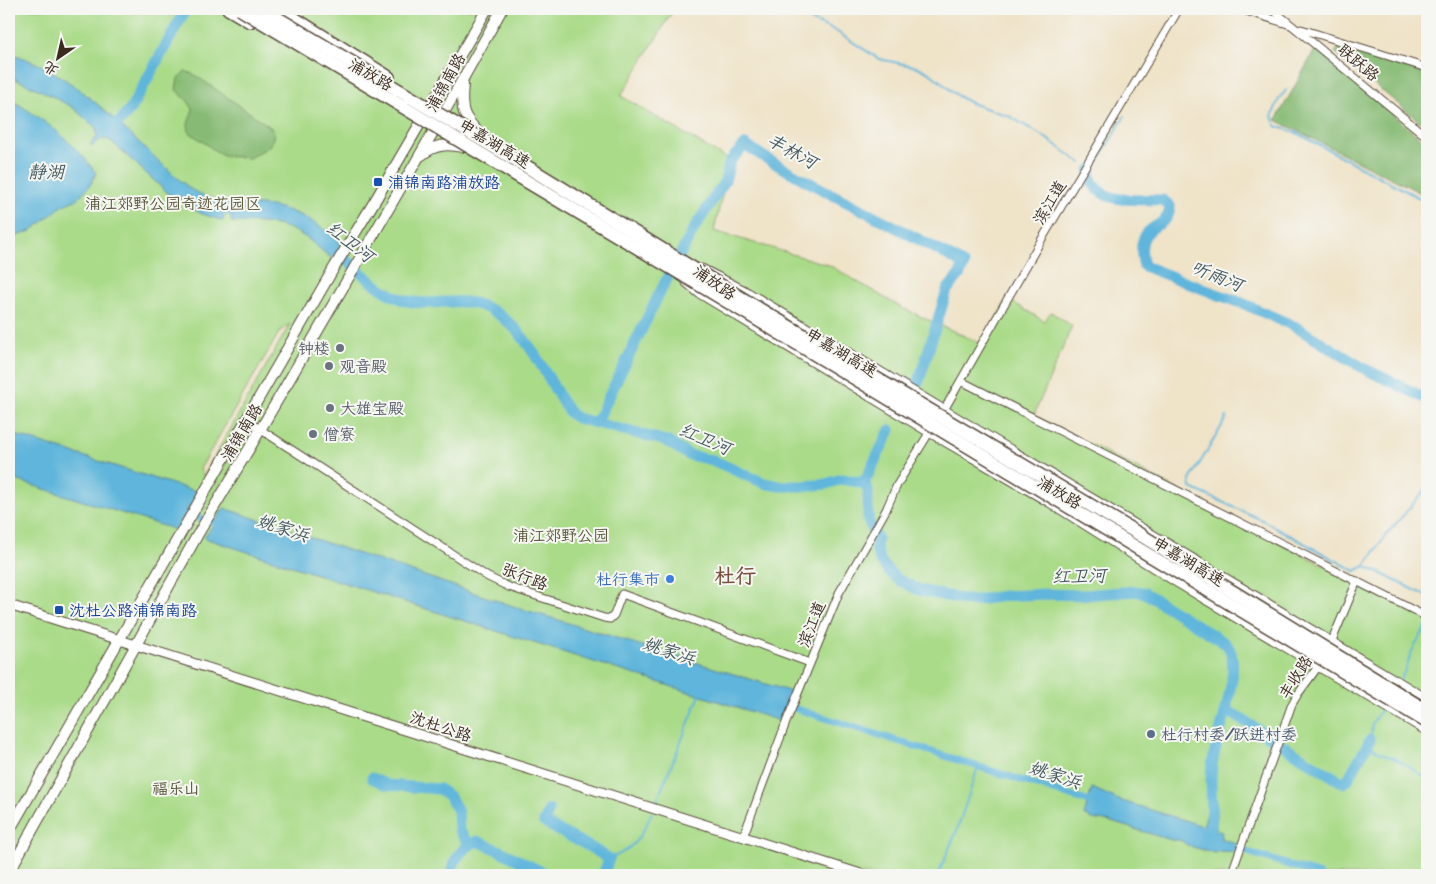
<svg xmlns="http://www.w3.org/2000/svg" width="1436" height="884" font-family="Sriracha,'LXGW WenKai TC',sans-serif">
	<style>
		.green { fill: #aadb89; stroke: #728254; fill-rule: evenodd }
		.forest { fill: #87bb75; stroke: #61724a }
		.water { fill: #5eb5db; stroke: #4c707c }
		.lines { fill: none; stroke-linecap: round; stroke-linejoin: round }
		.stream { stroke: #5eb5db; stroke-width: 2 }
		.canal { stroke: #5eb5db; stroke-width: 7 }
		.river { stroke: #5eb5db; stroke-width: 11 }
		.minor-casing { stroke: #564638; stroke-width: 9 }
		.tertiary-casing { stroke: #564638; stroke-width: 11 }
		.secondary-casing { stroke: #564638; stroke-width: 12 }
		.primary-casing { stroke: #564638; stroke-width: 14 }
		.minor { stroke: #fff; stroke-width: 7 }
		.tertiary { stroke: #fff; stroke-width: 9 }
		.secondary { stroke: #fff; stroke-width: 10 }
		.primary { stroke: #fff; stroke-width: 11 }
		.motorway-bridge-casing { stroke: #564638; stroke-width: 15; stroke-linecap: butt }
		.motorway-bridge { stroke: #fff; stroke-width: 12 }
		.transit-dot { fill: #1a4fb4; stroke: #f6f6f2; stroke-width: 2 }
		.worship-dot { fill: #6b7280; stroke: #f6f6f2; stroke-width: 2 }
		.shop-dot { fill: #3f7fe0; stroke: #f6f6f2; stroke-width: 2 }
		.service-dot { fill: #5c6f8a; stroke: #f6f6f2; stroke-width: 2 }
		.labels { text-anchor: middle; stroke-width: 4; stroke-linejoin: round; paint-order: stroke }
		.street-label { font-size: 16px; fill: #3b2a1e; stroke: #f6f6f2 }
		.transit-label { font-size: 16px; fill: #164399; stroke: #f6f6f2; text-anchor: start }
		.park-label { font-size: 16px; fill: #575639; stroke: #f6f6f2 }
		.worship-label { font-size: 16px; fill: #5b616d; stroke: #f6f6f2; text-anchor: start }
		.shop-label { font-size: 16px; fill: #366cbe; stroke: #f6f6f2; text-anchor: end }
		.service-label { font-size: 16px; fill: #4e5e75; stroke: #f6f6f2; text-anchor: start }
		.water-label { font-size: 18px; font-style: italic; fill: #475b60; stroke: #f6f6f2 }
		.district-label { font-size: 21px; font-weight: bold; fill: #7a533f; stroke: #f6f6f2 }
	</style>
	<rect width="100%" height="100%" fill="#f6f6f2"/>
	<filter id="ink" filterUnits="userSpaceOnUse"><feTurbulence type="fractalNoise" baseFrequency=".02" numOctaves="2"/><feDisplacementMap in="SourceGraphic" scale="10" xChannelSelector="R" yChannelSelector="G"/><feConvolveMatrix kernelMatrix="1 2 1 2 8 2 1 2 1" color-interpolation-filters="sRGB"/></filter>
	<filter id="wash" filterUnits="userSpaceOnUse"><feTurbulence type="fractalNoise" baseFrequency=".0096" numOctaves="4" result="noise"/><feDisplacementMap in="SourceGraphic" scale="20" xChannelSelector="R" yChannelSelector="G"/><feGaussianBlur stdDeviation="1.12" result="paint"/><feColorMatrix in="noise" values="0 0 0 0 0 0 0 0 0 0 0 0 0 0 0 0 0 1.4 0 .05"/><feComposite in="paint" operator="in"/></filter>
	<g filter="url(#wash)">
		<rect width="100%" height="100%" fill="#efe3c8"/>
		<path class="green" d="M9,9H674L621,96L730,161L714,231L829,265L902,308L982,344L1007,299L1044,321L1051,312L1072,326L1034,415L1427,619V651L1422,662L1427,665V875H9ZM290,324L204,475H203L200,469L280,331Z"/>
		<g class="forest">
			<path d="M1341,46L1427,75L1426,127L1335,52Z"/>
			<path d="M1316,48L1427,144V196L1276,120Z"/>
			<path d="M185,71L195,75L269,126L274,131L273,139L269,146L265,149L249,158L223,156L189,132L188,124L193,109L187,100L176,90L178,78Z"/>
		</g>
		<g class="water">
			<path d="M9,53C82,73 134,144 192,190L206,197L226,203L223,221L202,214L173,198L111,141C102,137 99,140 92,146L90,144L97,137L96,128L72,107L42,91L9,76Z"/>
			<path d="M9,99C42,117 75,143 96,173L91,184L76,200L63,205L31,231L14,237L9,230Z"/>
			<path d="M233,204C247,205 263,204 276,207C302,213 321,226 341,242L331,258C321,250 311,240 300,234C279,221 254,223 231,222Z"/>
			<path d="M9,433L198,492L176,530L9,478Z"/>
			<path d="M224,508L516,607L792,692L780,721C589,660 396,600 204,538Z"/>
			<path d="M1092,788L1119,800L1203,826L1207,813L1217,814L1216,830L1222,832L1221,839L1230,841L1238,845L1236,852L1218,851L1215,853L1189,846L1180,840H1171L1111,822L1092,819L1084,815Z"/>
		</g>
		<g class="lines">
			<g class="stream">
				<path d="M789,9L805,18L834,30L879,59L918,67L931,74L958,96L971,103L1011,117L1046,138L1081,163"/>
				<path d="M1286,90L1278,101L1272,117L1276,126L1297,133L1427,202"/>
				<path d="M1091,175L1104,150L1125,116"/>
				<path d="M1227,417L1190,480L1191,488L1262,520L1355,571L1365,566"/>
				<path d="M1427,488L1386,535L1365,566L1427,596"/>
				<path d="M1400,680C1407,670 1408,659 1413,649C1418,641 1423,633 1427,624"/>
				<path d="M1382,709L1372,723L1371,746C1382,757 1391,755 1403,763C1412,768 1417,774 1427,777"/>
				<path d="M655,805L700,695"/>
				<path d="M609,859C633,850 643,835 652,812"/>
				<path d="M938,875L957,830L978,767"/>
			</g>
			<g class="canal">
				<path d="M187,514L222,525"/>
				<path d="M778,703L1096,804"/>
				<path d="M1235,848L1320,875"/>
			</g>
			<g class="river">
				<path d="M113,129L130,110L186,9"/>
				<path d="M1090,170C1091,174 1090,181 1093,184C1108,206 1141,198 1163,200L1170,206C1168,225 1159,221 1148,232C1139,241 1141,255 1144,266L1219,295L1242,303L1294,326L1365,369L1427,399"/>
				<path d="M211,207L247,213"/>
				<path d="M325,242C350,260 372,288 401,299C422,307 445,300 466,302C517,308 540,365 563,403L570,413L577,418L666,441L689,455L712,460L764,483L779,486H806L826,484L842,479L864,483L868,490V521L877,538L876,548L880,560L889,572L899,580L919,590L970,601L1004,596L1044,594L1084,595L1135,591L1145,593L1225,643C1247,661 1215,739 1212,766C1209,787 1214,808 1211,828"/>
				<path d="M596,423L659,294L695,227L725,181L730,161L745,145C815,190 893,222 964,265L960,274L947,290L919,381"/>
				<path d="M864,483L890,430"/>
				<path d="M1225,709L1343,783L1347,781L1370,740"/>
				<path d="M372,778L387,785L439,789L450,797L458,811L459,830L470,845"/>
				<path d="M549,810L544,822C566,836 588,844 609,859L603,875"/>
				<path d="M451,875C454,858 461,849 477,841L498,850L548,875"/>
			</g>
		</g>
	</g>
	<g filter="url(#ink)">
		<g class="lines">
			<g class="minor-casing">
				<g id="minor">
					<path d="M1240,9L1291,25"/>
					<path d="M1272,9L1427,137"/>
					<path d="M1301,29L1427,68"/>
					<path d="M702,268L745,290L1427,698"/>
					<path d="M686,283L699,294L929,433L1049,503L1178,584L1427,732"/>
					<path d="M961,381L1427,617"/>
					<path d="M944,410L1036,249L1179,9"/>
					<path d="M246,420L488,577L509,587L604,618L610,619L614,615L622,594L810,663"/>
					<path d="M1331,643L1357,581"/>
					<path d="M743,837L787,720L839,593L886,510L897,485L929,433"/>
					<path d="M1231,875L1292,704L1298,694L1320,664"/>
				</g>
			</g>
			<g class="tertiary-casing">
				<path id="tertiary" d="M9,605L864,875"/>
			</g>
			<g class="secondary-casing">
				<g id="secondary">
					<path d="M463,84C460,112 463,117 482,136"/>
					<path d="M422,155C435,144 447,144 464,147"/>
					<path d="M9,831L335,266L376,199L487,9"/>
					<path d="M9,872L198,534L252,444L432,134L502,9"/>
				</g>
			</g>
			<g class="primary-casing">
				<g id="primary">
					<path d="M228,9L250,22"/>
					<path d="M280,9L389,77"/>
				</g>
			</g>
			<use href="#minor" class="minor"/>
			<use href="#tertiary" class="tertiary"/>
			<use href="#secondary" class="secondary"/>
			<use href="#primary" class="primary"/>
			<g class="motorway-bridge-casing">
				<g id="motorway-bridge">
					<path d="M240,9L1427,722"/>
					<path d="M262,9L516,160L761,310L1139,534L1427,711"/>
				</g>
			</g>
			<use href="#motorway-bridge" class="motorway-bridge"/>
		</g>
	</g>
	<g class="transit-dot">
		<rect x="373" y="177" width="10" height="10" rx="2.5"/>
		<rect x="54" y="605" width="10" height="10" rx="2.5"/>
	</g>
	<g class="worship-dot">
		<circle cx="340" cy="348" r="5"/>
		<circle cx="329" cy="366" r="5"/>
		<circle cx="330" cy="408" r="5"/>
		<circle cx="313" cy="434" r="5"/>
	</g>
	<circle class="shop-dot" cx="670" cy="579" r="5"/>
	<circle class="service-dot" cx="1151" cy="734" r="5"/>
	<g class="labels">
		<g class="street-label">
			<text transform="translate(1359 62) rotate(40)" y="6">联跃路</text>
			<text transform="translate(371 74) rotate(30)" y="6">浦放路</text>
			<text transform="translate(445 82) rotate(-61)" y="6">浦锦南路</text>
			<text transform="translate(495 143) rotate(31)" y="6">申嘉湖高速</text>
			<text transform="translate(1049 202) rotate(-59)" y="6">滨江道</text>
			<text transform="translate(715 282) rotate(35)" y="6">浦放路</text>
			<text transform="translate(842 352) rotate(31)" y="6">申嘉湖高速</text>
			<text transform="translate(241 432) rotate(-59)" y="6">浦锦南路</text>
			<text transform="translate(1060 492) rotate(31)" y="6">浦放路</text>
			<text transform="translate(1189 561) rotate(31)" y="6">申嘉湖高速</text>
			<text transform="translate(525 576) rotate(21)" y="6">张行路</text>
			<text transform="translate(811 624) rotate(-68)" y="6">滨江道</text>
			<text transform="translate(1295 677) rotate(-58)" y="6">丰收路</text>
			<text transform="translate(441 726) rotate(18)" y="6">沈杜公路</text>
		</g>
		<g class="transit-label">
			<text x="388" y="188">浦锦南路浦放路</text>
			<text x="69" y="616">沈杜公路浦锦南路</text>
		</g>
		<g class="park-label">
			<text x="173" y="209">浦江郊野公园奇迹花园区</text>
			<text x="561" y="541">浦江郊野公园</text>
			<text x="176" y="794">福乐山</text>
		</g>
		<g class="worship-label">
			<text x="330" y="354" text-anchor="end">钟楼</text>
			<text x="339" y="372">观音殿</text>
			<text x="340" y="414">大雄宝殿</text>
			<text x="323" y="440">僧寮</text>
		</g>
		<g class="shop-label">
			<text x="660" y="585">杜行集市</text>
		</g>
		<g class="service-label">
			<text x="1161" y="740">杜行村委/跃进村委</text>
		</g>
		<g class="water-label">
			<text transform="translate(792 151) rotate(29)" y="6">丰林河</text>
			<text x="46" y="178">静湖</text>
			<text transform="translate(350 242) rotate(38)" y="6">红卫河</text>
			<text transform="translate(1217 276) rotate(22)" y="6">听雨河</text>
			<text transform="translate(705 439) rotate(23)" y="6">红卫河</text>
			<text transform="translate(283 528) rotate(18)" y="6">姚家浜</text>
			<text transform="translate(1079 576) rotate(-1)" y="6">红卫河</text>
			<text transform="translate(669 651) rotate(18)" y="6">姚家浜</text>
			<text transform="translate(1055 775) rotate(18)" y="6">姚家浜</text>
		</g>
		<g class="district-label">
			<text x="735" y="583">杜行</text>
		</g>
	</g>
	<rect width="1436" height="884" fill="none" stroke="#f6f6f2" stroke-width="30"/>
	<g transform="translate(58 58) rotate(214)" stroke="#f6f6f2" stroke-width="4" paint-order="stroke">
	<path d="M0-4L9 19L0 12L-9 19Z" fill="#3b2a1e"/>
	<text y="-8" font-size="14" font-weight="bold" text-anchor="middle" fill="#3b2a1e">北</text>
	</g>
</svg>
